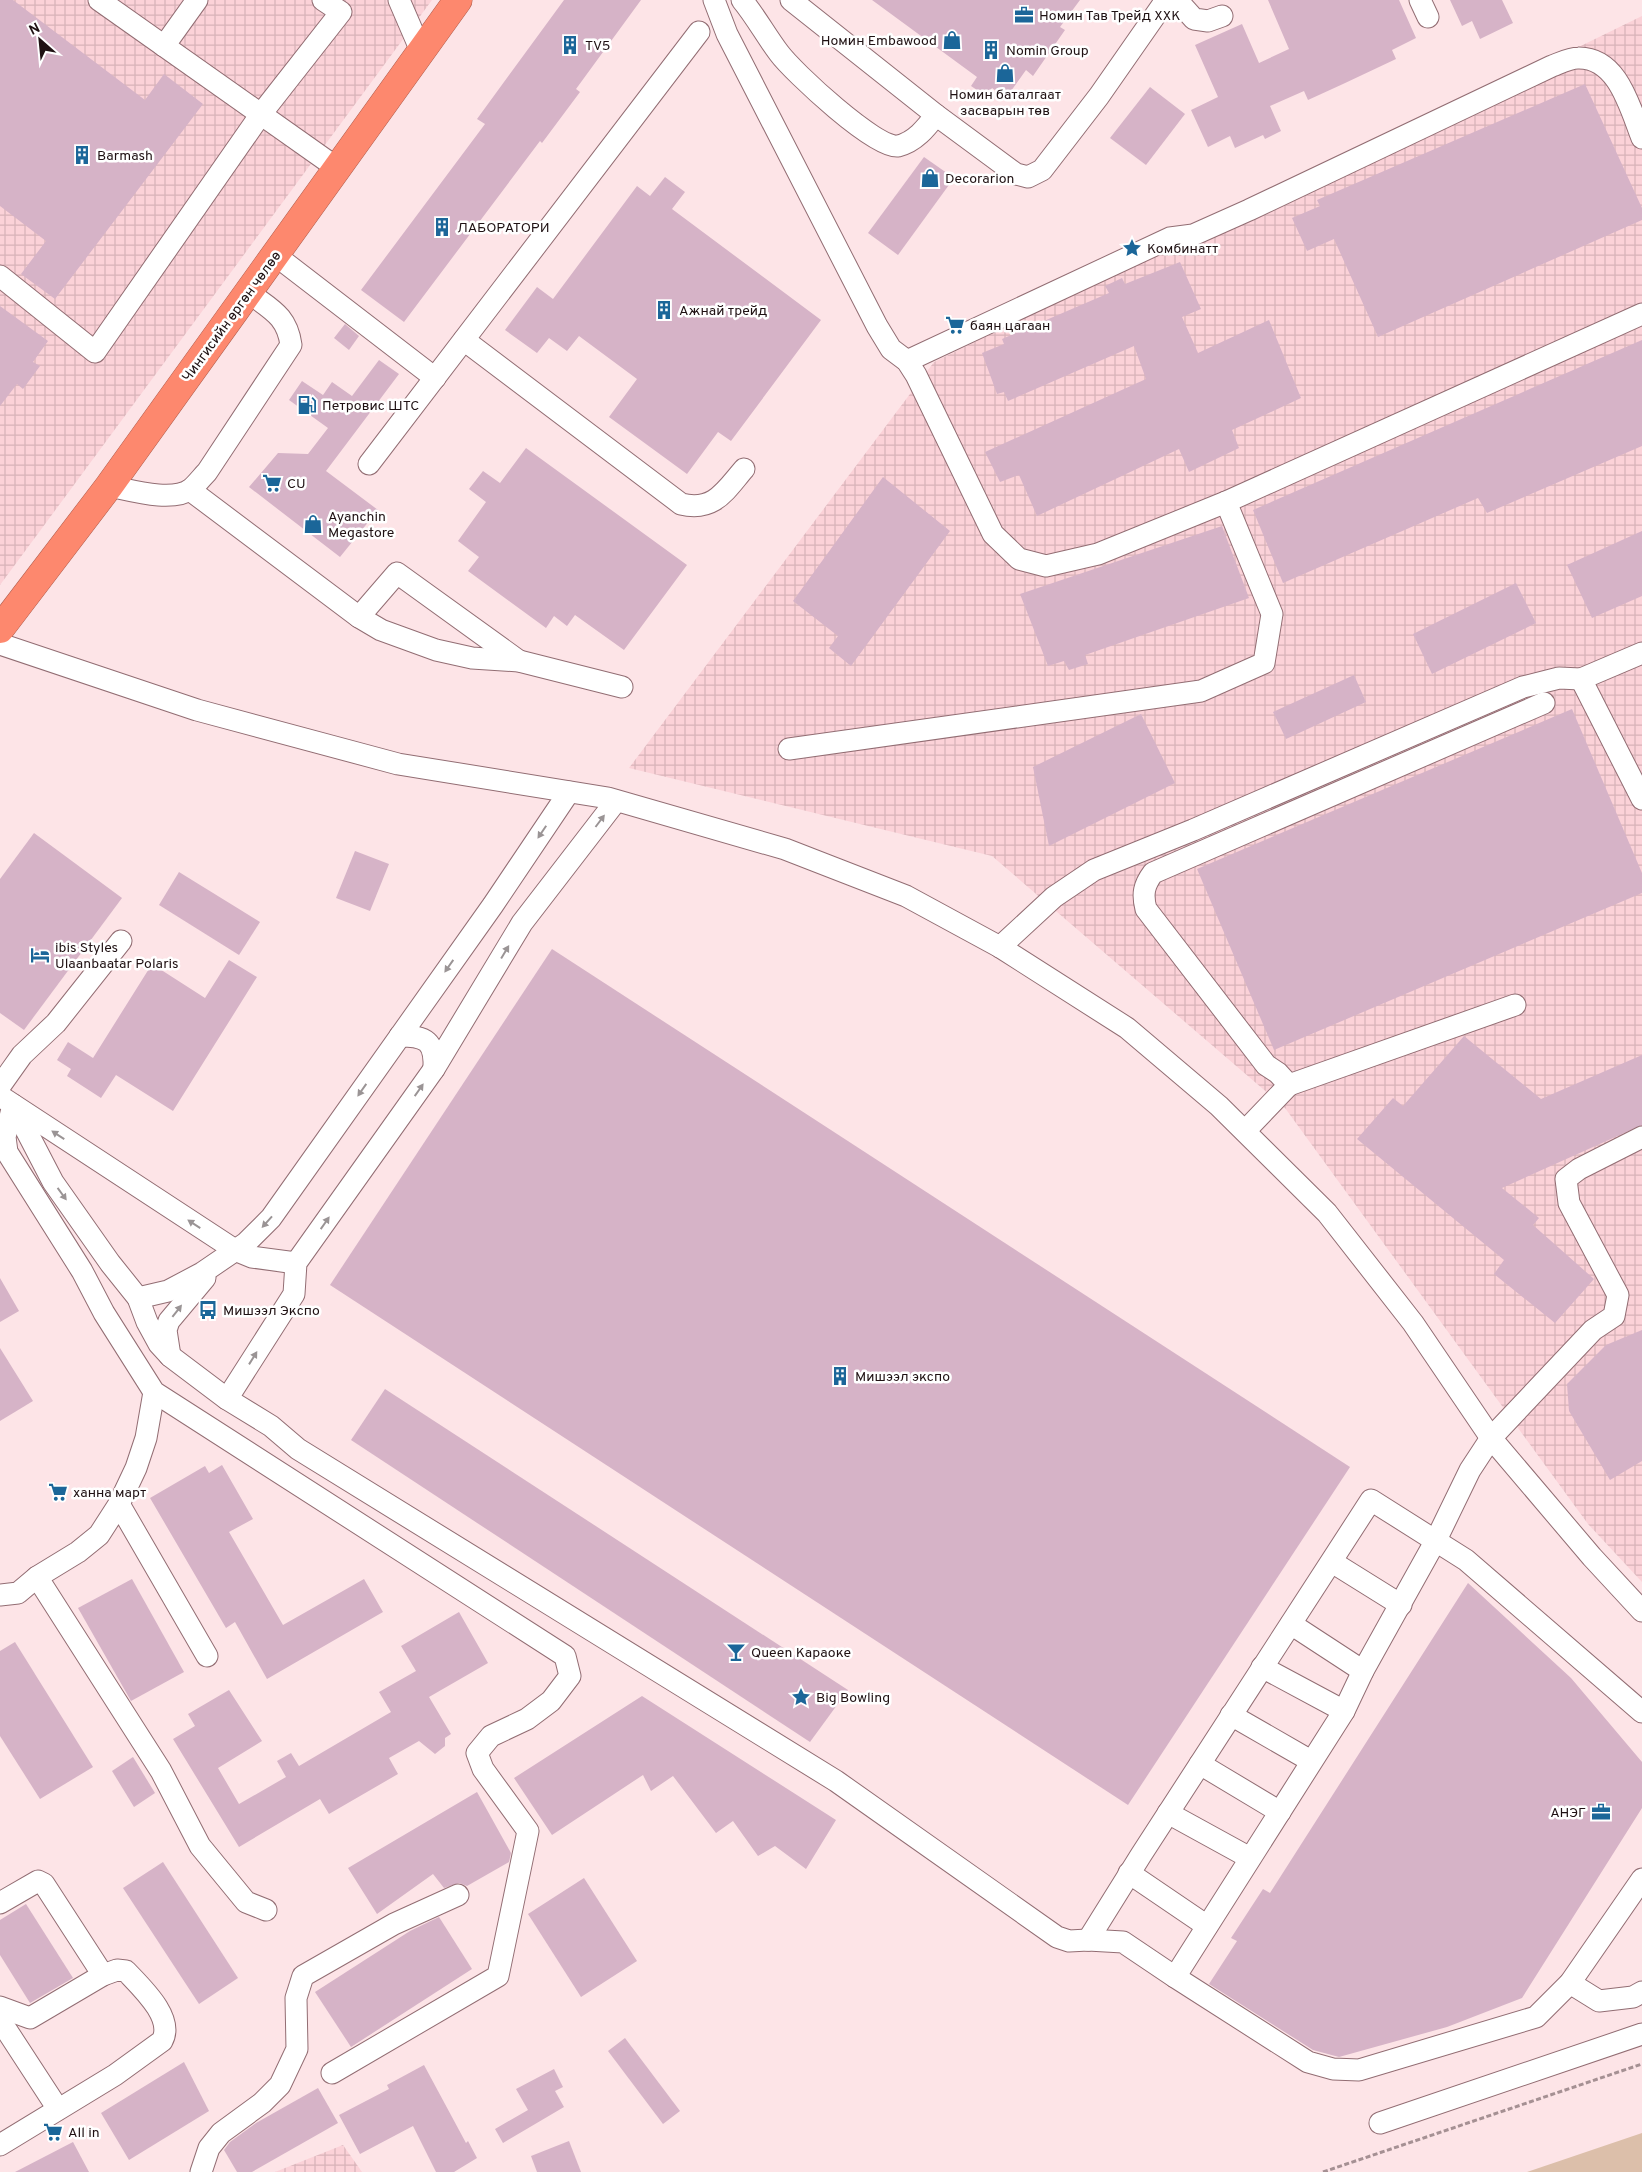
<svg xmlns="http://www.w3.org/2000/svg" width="1642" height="2172" font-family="Overpass,sans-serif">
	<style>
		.industrial { fill: url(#industrial-grid) }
		.green { fill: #dcbfaa }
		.building { fill: #d6b3c7 }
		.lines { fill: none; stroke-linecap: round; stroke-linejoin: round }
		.minor-casing { stroke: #926d73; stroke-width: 23 }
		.highway-casing { stroke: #af5e4e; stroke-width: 29 }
		.path { stroke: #a59093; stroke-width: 3; stroke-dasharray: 5 2.5; stroke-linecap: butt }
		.minor { stroke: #fff; stroke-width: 21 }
		.highway { stroke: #fd886e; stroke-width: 28 }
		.oneway { fill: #9a9495 }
		.labels { text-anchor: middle; stroke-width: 5; stroke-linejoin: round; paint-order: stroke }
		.poi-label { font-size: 14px; fill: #1f1113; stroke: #fff; text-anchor: start }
		.street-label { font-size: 14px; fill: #1f1113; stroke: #fff }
	</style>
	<defs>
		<pattern id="industrial-grid" width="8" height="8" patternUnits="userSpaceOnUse" patternTransform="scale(1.25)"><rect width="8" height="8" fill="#fbd2d8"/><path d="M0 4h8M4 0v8" fill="none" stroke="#d7b3b8"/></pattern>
	</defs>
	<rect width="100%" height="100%" fill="#fde4e7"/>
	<g class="industrial">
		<path d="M0,0H432L0,585Z"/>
		<path d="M1642,16V1582L1588,1524L1285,1108L992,856L629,768L934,362Z"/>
		<path d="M343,2145L362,2172H275Z"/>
	</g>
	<path class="green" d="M1642,2133V2172H1527Z"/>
	<g class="building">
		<path d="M0,0H13L145,100L164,74L203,104L55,299L21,274L46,241L0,206Z"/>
		<path d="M564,0H641L576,89L580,92L542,143L540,141L404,322L361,290L485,124L477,119Z"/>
		<path d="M872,0H1080L1060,27L1065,30L1033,76L1026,70L1006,98L992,88L986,96L971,86L977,77Z"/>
		<path d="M1268,0H1399L1416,38L1392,50L1396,59L1343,84L1308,100L1304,91L1270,106L1281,131L1265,139L1263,135L1235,148L1230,136L1208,147L1191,110L1218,97L1195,45L1242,24L1259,63L1289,49Z"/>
		<path d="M1450,0H1502L1513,23L1480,39L1472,21L1462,26Z"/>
		<path d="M1585,84L1642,208V220L1378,337L1334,239L1307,251L1292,218L1320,206L1317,200Z"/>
		<path d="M1150,87L1185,114L1146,165L1110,138Z"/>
		<path d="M924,157L954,178L898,255L868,233Z"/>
		<path d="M665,177L685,192L672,209L821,320L731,441L718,432L687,474L609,417L637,379L579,336L567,351L549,338L537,353L505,330L537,287L553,299L637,186L650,196Z"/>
		<path d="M1180,262L1201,309L1182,317L1198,353L1269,320L1301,398L1232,430L1239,448L1189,472L1179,449L1037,516L1019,475L1000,482L985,452L1146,379L1134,346L1008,401L1004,392L997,394L982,353L1004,344L1002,339L1109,293L1105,286L1122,278L1125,284Z"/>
		<path d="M0,306L48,341L33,362L40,366L23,389L17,384L0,406Z"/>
		<path d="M345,324L359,336L349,350L334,338Z"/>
		<path d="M1642,340V446L1487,513L1478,498L1283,583L1253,510Z"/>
		<path d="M379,360L399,374L326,471L378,510L340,557L249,487L278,453L308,454L328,428L289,400L302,381L323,395L332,382L352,396Z"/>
		<path d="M526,448L687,565L624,650L575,615L567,626L554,616L546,628L468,571L479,557L458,541L486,502L469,489L483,471L500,483Z"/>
		<path d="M883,477L950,531L851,666L829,648L838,636L793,601Z"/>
		<path d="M1222,526L1249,598L1085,655L1088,664L1069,670L1064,661L1048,666L1020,594Z"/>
		<path d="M1642,531V596L1592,618L1567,565Z"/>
		<path d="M1516,583L1536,623L1432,674L1413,634Z"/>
		<path d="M1354,675L1366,702L1286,739L1273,712Z"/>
		<path d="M1572,709L1642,873V893L1274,1050L1197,869Z"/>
		<path d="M1141,714L1175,783L1049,846L1033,767Z"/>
		<path d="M34,833L122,898L24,1030L0,1013V879Z"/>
		<path d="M355,851L389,864L370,911L336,898Z"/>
		<path d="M179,872L260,922L239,955L159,905Z"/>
		<path d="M552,949L1350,1467L1128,1805L330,1285Z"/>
		<path d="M229,960L257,977L173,1111L116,1075L101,1098L67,1076L71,1069L57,1060L68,1042L93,1058L152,964L205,998Z"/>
		<path d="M1464,1036L1541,1099L1642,1055V1125L1502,1188L1539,1218L1533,1225L1594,1279L1555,1323L1494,1274L1504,1260L1357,1139L1393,1098L1403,1106Z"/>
		<path d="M0,1278L19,1311L0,1322Z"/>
		<path d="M1642,1330V1461L1610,1480L1569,1411L1567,1384L1606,1345Z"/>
		<path d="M0,1348L33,1401L0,1421Z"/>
		<path d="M385,1389L848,1690L810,1742L351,1440Z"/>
		<path d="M222,1465L253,1519L229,1532L283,1625L364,1579L383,1612L267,1679L235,1622L226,1628L150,1498L205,1466L209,1473Z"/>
		<path d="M132,1579L184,1672L131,1701L78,1608Z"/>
		<path d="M1468,1583L1571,1678L1642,1762V1808L1522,1998L1447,2027L1339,2057L1313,2050L1209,1984L1237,1941L1231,1938L1263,1889L1270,1893Z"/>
		<path d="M459,1612L488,1663L429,1697L451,1734L445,1738V1746L435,1754L419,1741L389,1758L398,1774L329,1814L320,1799L239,1847L173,1739L195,1726L188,1714L229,1690L262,1741L218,1768L239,1804L286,1777L277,1761L291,1753L299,1766L391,1712L379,1692L416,1671L401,1646Z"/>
		<path d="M15,1642L93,1767L40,1799L0,1736V1651Z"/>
		<path d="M642,1696L836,1820L806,1869L775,1846L758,1856L733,1821L716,1833L673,1776L651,1791L643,1775L552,1835L514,1778Z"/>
		<path d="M133,1757L155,1793L134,1807L112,1771Z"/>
		<path d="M477,1792L511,1853L509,1862L467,1886L459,1883L444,1888L433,1874L377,1914L348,1868Z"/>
		<path d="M163,1862L238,1978L199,2004L123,1888Z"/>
		<path d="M584,1878L637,1961L581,1997L528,1914Z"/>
		<path d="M26,1904L73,1978L30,2003L0,1955V1920Z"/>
		<path d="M439,1917L472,1969L351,2047L315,1992L410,1931Z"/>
		<path d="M625,2038L680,2111L663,2124L608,2051Z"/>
		<path d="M184,2062L209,2111L129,2160L101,2113Z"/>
		<path d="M424,2065L466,2143L468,2141L477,2158L454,2172H436L413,2126L360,2154L339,2115L389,2089L387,2085Z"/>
		<path d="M554,2069L563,2087L555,2091L564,2107L503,2143L495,2129L528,2110L516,2089Z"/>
		<path d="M318,2088L338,2123L252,2172H237L224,2150L230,2142L256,2123Z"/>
		<path d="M569,2141L581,2172H537L531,2156Z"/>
		<path d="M73,2142L89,2172H15Z"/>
	</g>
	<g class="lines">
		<g class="minor-casing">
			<g id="minor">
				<path d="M99,0L337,168"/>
				<path d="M399,0L421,51"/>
				<path d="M714,0L727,34L877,326L891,349L907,361L916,375L993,534L1019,559L1046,566L1098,554L1226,502L1642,314"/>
				<path d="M742,0C756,17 766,36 779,53C793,72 877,150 898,146C915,142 926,128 936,115"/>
				<path d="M791,0L936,115L1016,174L1028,177L1042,170L1099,96L1166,0"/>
				<path d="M1177,0L1194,19L1208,21L1222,16"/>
				<path d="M1420,0L1428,17"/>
				<path d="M164,46L197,0"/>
				<path d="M275,255L435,378"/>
				<path d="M0,276L95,352L261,114L341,12L323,0"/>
				<path d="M464,340L681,504C714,512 725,491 744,469"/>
				<path d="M907,361L1170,238L1193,235L1249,210L1552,66C1560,63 1570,58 1578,58C1618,57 1630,108 1642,138"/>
				<path d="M369,464L699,32"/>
				<path d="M109,486C130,490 172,503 191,489C197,484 202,477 207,472L291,345C287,315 270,309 248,292"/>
				<path d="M190,490L359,617L381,630L436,650L472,658L519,661L622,687"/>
				<path d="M359,617L397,573L519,661"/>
				<path d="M0,644L197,710L398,764L608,798L785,849L906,896L1000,947L1127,1028L1219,1106L1327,1213L1413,1323L1491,1438L1592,1557L1642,1611"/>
				<path d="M1642,653L1581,679L1642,799"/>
				<path d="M789,749L1201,691L1264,663L1272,614L1226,502"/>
				<path d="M1000,947L1054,897L1094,870L1193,830L1523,687L1559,678L1581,679"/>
				<path d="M400,1036C426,1036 435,1041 434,1069"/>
				<path d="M1289,1085L1515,1005"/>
				<path d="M0,1086L22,1055L56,1023L121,941"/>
				<path d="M0,1096L235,1250L252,1257L296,1263"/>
				<path d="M13,1105L53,1182L110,1263L138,1298L147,1322L159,1344L170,1356L227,1399L271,1426L298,1449L836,1781L1057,1937L1069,1941L1088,1940L1123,1942L1175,1977L1308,2062L1333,2069L1359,2070L1536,2017L1570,1983L1642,1879"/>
				<path d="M13,1105L5,1137L7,1152L82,1271L104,1313L154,1392L565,1656L570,1676L551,1701L527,1719L491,1736L477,1753L483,1769L528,1831L498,1976L332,2073"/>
				<path d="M1245,1131L1289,1085L1278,1073L1266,1065L1146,909C1142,894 1144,885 1153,873L1544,703"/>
				<path d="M138,1298L168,1291L202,1273L246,1243L271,1218L493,905L569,792"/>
				<path d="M170,1356L166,1330L169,1321L205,1278"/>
				<path d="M227,1399L294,1294L296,1263L434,1069L522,923L616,801"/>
				<path d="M119,1504L136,1468L146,1438L154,1392"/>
				<path d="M1332,1562L1401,1605"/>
				<path d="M37,1577L161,1771L200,1846L246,1902L266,1910"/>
				<path d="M0,1595L18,1593L37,1577L78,1552L99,1535L119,1504L207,1656"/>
				<path d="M1291,1624L1363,1671"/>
				<path d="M1262,1667L1344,1711"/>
				<path d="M1231,1715L1311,1761"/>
				<path d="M1200,1764L1280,1812"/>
				<path d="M1168,1813L1250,1858"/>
				<path d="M1129,1873L1207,1926"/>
				<path d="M0,1903L38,1881L44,1884L103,1975"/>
				<path d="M1088,1940L1141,1855L1371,1500L1466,1560L1642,1712"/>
				<path d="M1175,1977L1344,1711L1363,1671L1436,1540L1470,1470L1491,1438L1593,1330L1614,1316L1618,1295L1569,1203L1566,1179L1579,1169L1642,1137"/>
				<path d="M1570,1983L1599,2001L1633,1997L1642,1992"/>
				<path d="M0,2007L30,2018L103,1975L117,1970L126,1971C141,1987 175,2018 162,2041L115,2075L0,2145"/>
				<path d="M0,2020L58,2109"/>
				<path d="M1380,2123L1642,2034"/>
				<path d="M201,2172L209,2148L221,2133L262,2103L280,2085L297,2049L296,1998L303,1976L394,1924L458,1895"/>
			</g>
		</g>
		<g class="highway-casing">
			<path id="highway" d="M0,629L109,486L458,0"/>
		</g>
		<path class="path" d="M1323,2172L1642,2064"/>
		<use href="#minor" class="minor"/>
		<use href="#highway" class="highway"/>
	</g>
	<defs><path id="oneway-solid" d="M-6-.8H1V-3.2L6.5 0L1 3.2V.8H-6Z" transform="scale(1.25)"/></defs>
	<g class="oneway">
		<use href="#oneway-solid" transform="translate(600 821) rotate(-53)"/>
		<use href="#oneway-solid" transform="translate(542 832) rotate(124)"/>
		<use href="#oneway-solid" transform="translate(505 952) rotate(-59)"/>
		<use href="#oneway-solid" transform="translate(449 966) rotate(125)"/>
		<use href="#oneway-solid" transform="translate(362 1090) rotate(125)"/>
		<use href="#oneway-solid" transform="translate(419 1090) rotate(-55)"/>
		<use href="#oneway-solid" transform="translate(58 1135) rotate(-147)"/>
		<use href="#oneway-solid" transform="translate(62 1194) rotate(54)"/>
		<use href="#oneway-solid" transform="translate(267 1222) rotate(132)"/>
		<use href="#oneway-solid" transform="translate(325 1223) rotate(-55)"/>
		<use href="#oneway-solid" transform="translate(194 1224) rotate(-147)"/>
		<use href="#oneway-solid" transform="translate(177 1311) rotate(-52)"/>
		<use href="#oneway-solid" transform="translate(253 1358) rotate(-58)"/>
	</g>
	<defs>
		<g id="office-bare" transform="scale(1.5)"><path d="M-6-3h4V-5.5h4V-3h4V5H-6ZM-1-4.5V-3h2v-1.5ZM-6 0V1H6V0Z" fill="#1b6699" stroke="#fff" stroke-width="2.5" paint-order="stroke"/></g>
		<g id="shop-bare" transform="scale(1.5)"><path d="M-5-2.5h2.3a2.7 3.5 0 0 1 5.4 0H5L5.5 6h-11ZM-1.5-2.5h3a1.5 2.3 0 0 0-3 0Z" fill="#1b6699" stroke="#fff" stroke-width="2.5" paint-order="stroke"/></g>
		<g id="building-bare" transform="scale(1.5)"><path d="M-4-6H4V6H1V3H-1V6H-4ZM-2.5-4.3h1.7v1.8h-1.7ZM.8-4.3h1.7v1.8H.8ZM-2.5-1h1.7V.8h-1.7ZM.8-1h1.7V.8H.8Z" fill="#1b6699" stroke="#fff" stroke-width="2.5" paint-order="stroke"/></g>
		<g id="sight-bare" transform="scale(1.5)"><path d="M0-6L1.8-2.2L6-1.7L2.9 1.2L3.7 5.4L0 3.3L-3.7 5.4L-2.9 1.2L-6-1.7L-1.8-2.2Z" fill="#1b6699" stroke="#fff" stroke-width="2.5" paint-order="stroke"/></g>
		<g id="supermarket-bare" transform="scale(1.5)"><path d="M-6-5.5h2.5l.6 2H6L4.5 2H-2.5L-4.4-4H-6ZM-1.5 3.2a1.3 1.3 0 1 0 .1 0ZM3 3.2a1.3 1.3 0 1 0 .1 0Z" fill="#1b6699" stroke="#fff" stroke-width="2.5" paint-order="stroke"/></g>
		<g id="fuel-bare" transform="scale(1.5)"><path d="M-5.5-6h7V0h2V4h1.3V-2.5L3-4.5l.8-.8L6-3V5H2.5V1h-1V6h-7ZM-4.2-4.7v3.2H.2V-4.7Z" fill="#1b6699" stroke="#fff" stroke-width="2.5" paint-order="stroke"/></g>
		<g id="hotel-bare" transform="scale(1.5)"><path d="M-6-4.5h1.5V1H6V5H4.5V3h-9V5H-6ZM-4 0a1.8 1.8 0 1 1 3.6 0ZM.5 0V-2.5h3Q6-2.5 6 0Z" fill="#1b6699" stroke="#fff" stroke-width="2.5" paint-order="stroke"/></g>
		<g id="bus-bare" transform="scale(1.5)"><path d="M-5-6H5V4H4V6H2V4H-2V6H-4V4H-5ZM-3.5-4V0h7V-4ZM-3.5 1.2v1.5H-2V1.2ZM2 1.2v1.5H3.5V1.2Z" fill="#1b6699" stroke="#fff" stroke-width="2.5" paint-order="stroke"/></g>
		<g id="bar-bare" transform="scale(1.5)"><path d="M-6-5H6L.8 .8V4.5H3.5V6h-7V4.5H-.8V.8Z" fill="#1b6699" stroke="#fff" stroke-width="2.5" paint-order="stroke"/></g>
	</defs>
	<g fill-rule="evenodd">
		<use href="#office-bare" x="1024" y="15"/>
		<use href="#shop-bare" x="952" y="40"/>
		<use href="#building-bare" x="570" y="45"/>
		<use href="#building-bare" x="991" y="50"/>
		<use href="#shop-bare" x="1005" y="73"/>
		<use href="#building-bare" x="82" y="155"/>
		<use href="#shop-bare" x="930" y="178"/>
		<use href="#building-bare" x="442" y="227"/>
		<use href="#sight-bare" x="1132" y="248"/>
		<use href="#building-bare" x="664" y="310"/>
		<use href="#supermarket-bare" x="955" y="325"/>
		<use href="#fuel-bare" x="307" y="405"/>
		<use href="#supermarket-bare" x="272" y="483"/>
		<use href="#shop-bare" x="313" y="524"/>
		<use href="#hotel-bare" x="40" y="955"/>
		<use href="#bus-bare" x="208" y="1310"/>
		<use href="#building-bare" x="840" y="1376"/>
		<use href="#supermarket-bare" x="58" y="1492"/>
		<use href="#bar-bare" x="736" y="1652"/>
		<use href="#sight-bare" x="801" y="1697"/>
		<use href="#office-bare" x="1601" y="1812"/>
		<use href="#supermarket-bare" x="53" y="2132"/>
	</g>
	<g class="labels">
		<g class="poi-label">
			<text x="1039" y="20">Номин Тав Трейд ХХК</text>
			<text x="937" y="45" text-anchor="end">Номин Embawood</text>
			<text x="585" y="50">TV5</text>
			<text x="1006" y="55">Nomin Group</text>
			<text x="1005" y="99" text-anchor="middle">Номин баталгаат<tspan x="1005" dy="16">засварын төв</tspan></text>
			<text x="97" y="160">Barmash</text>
			<text x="945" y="183">Decorarion</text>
			<text x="457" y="232">ЛАБОРАТОРИ</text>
			<text x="1147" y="253">Комбинатт</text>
			<text x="679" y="315">Ажнай трейд</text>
			<text x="970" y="330">баян цагаан</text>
			<text x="322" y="410">Петровис ШТС</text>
			<text x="287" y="488">CU</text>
			<text x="328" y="521">Ayanchin<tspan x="328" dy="16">Megastore</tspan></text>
			<text x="55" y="952">ibis Styles<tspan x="55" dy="16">Ulaanbaatar Polaris</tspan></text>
			<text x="223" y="1315">Мишээл Экспо</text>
			<text x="855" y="1381">Мишээл экспо</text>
			<text x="73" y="1497">ханна март</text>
			<text x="751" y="1657">Queen Караоке</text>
			<text x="816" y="1702">Big Bowling</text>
			<text x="1586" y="1817" text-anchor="end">АНЭГ</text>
			<text x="68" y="2137">All in</text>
		</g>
		<g class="street-label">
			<text transform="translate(231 316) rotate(-54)" y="5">Чингисийн өргөн чөлөө</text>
		</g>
	</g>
	<g transform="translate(40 40) rotate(333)" stroke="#ffffff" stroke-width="4" paint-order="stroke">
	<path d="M0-4L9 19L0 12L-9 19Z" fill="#1f1113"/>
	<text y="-8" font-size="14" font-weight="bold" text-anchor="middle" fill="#1f1113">N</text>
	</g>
</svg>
